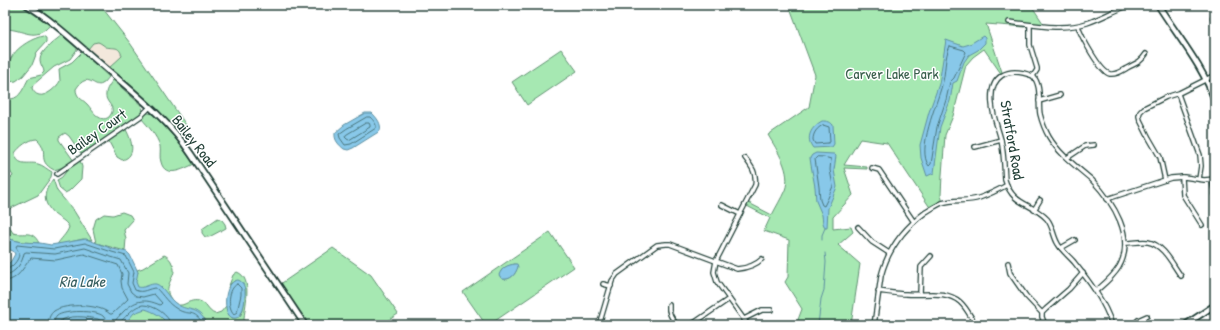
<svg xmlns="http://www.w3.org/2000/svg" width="1220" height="330" font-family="'Patrick Hand',sans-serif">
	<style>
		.built { fill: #f3e8dc }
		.green { fill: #a6e8b2; stroke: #629273; fill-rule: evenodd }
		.water { fill: #88c8e9; stroke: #5e90a1 }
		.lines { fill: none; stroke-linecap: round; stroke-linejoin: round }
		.shore { stroke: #49757c; stroke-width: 1 }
		.stream { stroke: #5e90a1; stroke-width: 1 }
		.street-casing { stroke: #1f3d34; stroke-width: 6 }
		.secondary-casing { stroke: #1f3d34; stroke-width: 8 }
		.street { stroke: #fff; stroke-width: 3.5 }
		.secondary { stroke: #fff; stroke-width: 4.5 }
		.labels { text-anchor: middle; stroke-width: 3; stroke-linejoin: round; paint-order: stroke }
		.park-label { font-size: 15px; fill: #3a5f4d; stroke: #fff }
		.street-label { font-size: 15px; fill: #1f3d34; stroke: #fff }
		.water-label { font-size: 16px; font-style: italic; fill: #396061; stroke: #fff }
	</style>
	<rect width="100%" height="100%" fill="#fff"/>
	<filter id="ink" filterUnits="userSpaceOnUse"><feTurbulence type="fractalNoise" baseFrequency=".025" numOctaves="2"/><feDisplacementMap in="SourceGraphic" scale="8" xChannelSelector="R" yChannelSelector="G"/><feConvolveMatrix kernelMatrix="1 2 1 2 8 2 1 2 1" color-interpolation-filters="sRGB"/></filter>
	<g filter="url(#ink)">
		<path class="built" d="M33,5H90L165,117L68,32L50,17Z"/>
		<g class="green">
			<path d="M5,5H20L50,25C35,43 24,29 5,29Z"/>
			<path d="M33,5H100L130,43L186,125L187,131L183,138L165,117L109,68L122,56C119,45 114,49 106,47C103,45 101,43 98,42L93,43L88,49L55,21Z"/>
			<path d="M789,5H1031L1045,26L1025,24V27L986,24L1003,75H1002L984,49L973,57L966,65L953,116L945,135L942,175L941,195L943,203L931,209L887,143L860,139L844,165L867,167V169L844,168L853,195L833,217V229L851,227L853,232L838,245L860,264L851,325H796L802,309L785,282L788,277L789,240L764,231L770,218L745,205L747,202L772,215C776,207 781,199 785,190C792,172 777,150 768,135L809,107L815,75Z"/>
			<path d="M62,35L78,48L70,59L54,67L33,85L32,88C33,91 35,94 39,95C46,97 57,87 60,81L59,69L72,62L82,52L109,77C107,79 105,83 102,84C94,89 88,70 76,89C76,97 82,99 87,104C92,109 99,124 109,117C111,114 113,112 112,108C110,103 105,100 106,94C106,89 110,84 113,80L141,105L143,110L139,115L82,155L69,136L65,133L59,137V140L74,161L64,167L54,170C35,160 51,152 37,139C29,139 19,147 15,153C17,168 30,161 38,164C43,165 48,170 52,172L51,177L38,195L9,209L5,216V182L12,177L13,176L10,171L5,168V95L11,99C21,98 24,86 29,78L41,75L44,72C44,68 40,65 40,60C40,51 56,40 62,35Z"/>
			<path d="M43,36L46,38V42L37,52L32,65L23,76L16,81L9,82L5,84V68C9,64 10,59 13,55C19,46 33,38 43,36Z"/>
			<path d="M561,49L577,71L527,105L512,82Z"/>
			<path d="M148,113L153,114L175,138L194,164C184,169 165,179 161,162C159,157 161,151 160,146C157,136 148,126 141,118Z"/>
			<path d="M125,128C131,138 138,156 122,160L117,157L108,140Z"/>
			<path d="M80,160L82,167L81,179L69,191L65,193L60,189L57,180L62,177L68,169Z"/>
			<path d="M53,179L57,191L74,211L92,240L83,239L57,245C60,239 67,234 69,227C65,220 60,219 54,214C42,202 43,192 53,179Z"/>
			<path d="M122,212L130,215L133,220L124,230L126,239L125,251L96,243L93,229L96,219L104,214L113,215Z"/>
			<path d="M218,218L222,220L225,224L226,228L209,237H205L202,233V229Z"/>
			<path d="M5,220L13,233C24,236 32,229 39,243L22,242L5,238Z"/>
			<path d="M550,232L574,267L489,325H486L463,292ZM515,264L517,265C517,274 511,280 502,279L500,276C500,267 508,266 515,264Z"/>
			<path d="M333,248L371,275L398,314L381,325H305L279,285Z"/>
			<path d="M164,255C167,256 169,258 171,261C172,264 174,266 174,269C175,278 162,287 171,299C182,313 186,298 199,301C207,303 207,311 215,314L221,312L226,306L229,315L232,318C233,318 238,317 239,317C244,314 245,294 245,288L231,283L228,288L233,275L237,272C254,278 244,308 244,320L246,322L253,321L257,325H208L204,318L196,325H55L65,323L138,273L137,270L143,268Z"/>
		</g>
		<g class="water">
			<path d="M983,36L985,38V43L978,50L969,55L964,62L957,81L953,83L950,101L940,127L934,173L927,176L921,158L920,145L929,112L939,84L946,40L963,46L970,44Z"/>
			<path d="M365,113H372C377,118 382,124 380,131L353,148L348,150L344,149C339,145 334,140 335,133L344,125Z"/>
			<path d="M822,121C826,121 830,121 833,125L834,144L832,147L813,148C805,138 811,127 822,121Z"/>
			<path d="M816,153L834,154L836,156L834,170L837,187L828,208L827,228H825L823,223L822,215L816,201L815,187L811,165L810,158L812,155Z"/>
			<path d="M5,238L22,242L40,243L51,245L86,239L113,249L127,252L130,255L138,272L136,282L138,287C144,289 150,283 156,284C163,286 168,297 174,302C188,314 196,303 208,325H167C163,316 154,312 145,309L134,313L129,319L120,325L105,324L77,321L55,325L22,324L5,325V267L11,261L15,254L13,251L5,248Z"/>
			<path d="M515,264H517L518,267C515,275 511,280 502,279L499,275C502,267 508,265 515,264Z"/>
			<path d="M238,280C241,281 243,283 244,286C247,293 244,321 233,318C222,316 223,281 238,280Z"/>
		</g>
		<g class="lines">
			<g class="shore">
				<path d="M950,46L964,50L966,52L954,78L950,82L946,100L937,127L931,164L929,166C916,150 937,104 942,85C946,73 944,57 950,46Z"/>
				<path d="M367,117H370C373,120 377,124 376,128L351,144L345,145L340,138L339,134L346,129Z"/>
				<path d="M366,123H369L370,125V127L349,140L347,139L345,137L346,135Z"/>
				<path d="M823,125L829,127L830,142L828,143L815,144L813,140C813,133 817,128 823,125Z"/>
				<path d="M824,157L831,159L830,170L833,186L828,198L824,206L822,205L820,200L819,187L815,159L817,157Z"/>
				<path d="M5,270C11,269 19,260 19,254C19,251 17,250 16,247L17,245L54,249L85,243L112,252L126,256L134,272L132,283L135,290C143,294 148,288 156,288C163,295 168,304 177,309C189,317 193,307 204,325"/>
				<path d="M5,275C15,274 23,262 24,253L26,252L55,254L85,248L111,257L121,260L128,273L127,284L131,292L136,296L143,297L154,294L162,303L160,305C144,298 135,300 123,312C119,317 115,318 115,325"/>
				<path d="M5,281C19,280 23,267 31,258L56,260L84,254L118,265L122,274L121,281L122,288L128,299L112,314H110C100,304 66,303 54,311C50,314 48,319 48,325"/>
				<path d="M237,284L241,288V295L237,312L234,314C227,307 228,289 237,284Z"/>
				<path d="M54,325C54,322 54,319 57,316C64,310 96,310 103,316C106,319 106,322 106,325"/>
				<path d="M59,325V322C68,314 87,317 98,319L101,321V325"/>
				<path d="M120,325C120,320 124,319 127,315C132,310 136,306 143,305C154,305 169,315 171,325"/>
			</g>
			<g class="stream">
				<path d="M984,6V5"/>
				<path d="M822,240V235L825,228"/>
				<path d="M818,325L821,299L824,290L826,262L825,253"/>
			</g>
			<g class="street-casing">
				<g id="street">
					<path d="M1213,18L1215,16"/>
					<path d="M1009,22C1035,25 1062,31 1087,23C1102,18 1115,10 1130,5"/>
					<path d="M1030,25V45L1037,68V70L1033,76C1042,86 1038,102 1040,114C1042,122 1045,130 1049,137C1059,154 1077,167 1092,180C1113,202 1136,237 1119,267C1113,277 1104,284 1096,291"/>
					<path d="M1078,26C1081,36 1100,72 1110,74C1116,75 1122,71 1127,68C1136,63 1140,63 1146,54"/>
					<path d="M1033,76C1008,66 989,75 992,104C993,117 998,128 1001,140C1004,153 1004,167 1005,180C1013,206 1031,202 1047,219C1053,226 1053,236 1058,244C1062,251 1069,256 1074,262C1089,281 1105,302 1112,325"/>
					<path d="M1178,94L1200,155L1201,166L1199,179"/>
					<path d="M1039,101L1060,95"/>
					<path d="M975,147L1001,140"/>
					<path d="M745,158C752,167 757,174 755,185L716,261L714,272L717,282L748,325"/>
					<path d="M1067,158L1085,146L1094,145"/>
					<path d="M872,168L879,170L914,222"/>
					<path d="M57,174L141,116L150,107"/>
					<path d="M1182,177L1183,195L1202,225"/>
					<path d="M1165,180L1160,157L1149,138L1140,120L1139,116L1140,112L1144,108L1166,97L1179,93L1215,75"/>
					<path d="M1212,180L1215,194"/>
					<path d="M1107,199L1171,178L1184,177L1204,180L1215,179"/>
					<path d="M722,205L740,214"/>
					<path d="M1034,210L1040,200"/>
					<path d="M858,227L872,242L889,253"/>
					<path d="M1125,243C1132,243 1140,241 1148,242C1164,245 1172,264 1181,276"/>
					<path d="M1061,248L1075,240"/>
					<path d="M1008,263L1010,273L1026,296L1042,313"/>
					<path d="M603,284L611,286"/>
					<path d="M878,291C887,292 897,294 906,294C924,296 945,289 960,302C967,308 971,318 976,325"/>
					<path d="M920,294L921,267L931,256"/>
					<path d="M669,305C668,314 672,318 677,325"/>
					<path d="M744,319L762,310H771"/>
					<path d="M599,325L612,281L617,274L657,245L666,244H670L737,269C747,268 755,266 762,259"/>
					<path d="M691,325L729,299"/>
					<path d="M874,325L881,276C888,249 904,228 926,212C931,209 937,205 942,203C954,199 967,202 979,198C988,195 998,190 1007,185"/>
					<path d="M1045,325L1042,317V313L1046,309L1069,289L1083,273"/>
					<path d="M1133,325L1138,320L1147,316"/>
				</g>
			</g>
			<g class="secondary-casing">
				<g id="secondary">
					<path d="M27,5C55,22 78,45 103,66C134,93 168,119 191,154L305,325"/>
					<path d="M1158,5C1178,37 1203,66 1215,101"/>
					<path d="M1185,325L1215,305"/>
				</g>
			</g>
			<use href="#street" class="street"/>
			<use href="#secondary" class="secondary"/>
		</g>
	</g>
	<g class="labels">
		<g class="park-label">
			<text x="892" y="79">Carver Lake Park</text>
		</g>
		<g class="street-label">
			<text transform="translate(97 132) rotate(-35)" y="5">Bailey Court</text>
			<text transform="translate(1012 140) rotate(80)" y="5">Stratford Road</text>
			<text transform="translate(194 141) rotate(52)" y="5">Bailey Road</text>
		</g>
		<g class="water-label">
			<text x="82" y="287">Ria Lake</text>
		</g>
	</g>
	<rect width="1220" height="330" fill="none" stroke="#fff" stroke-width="20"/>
	<rect x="10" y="10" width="1200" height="310" fill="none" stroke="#1f3d34" stroke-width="1.5" filter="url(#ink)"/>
</svg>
